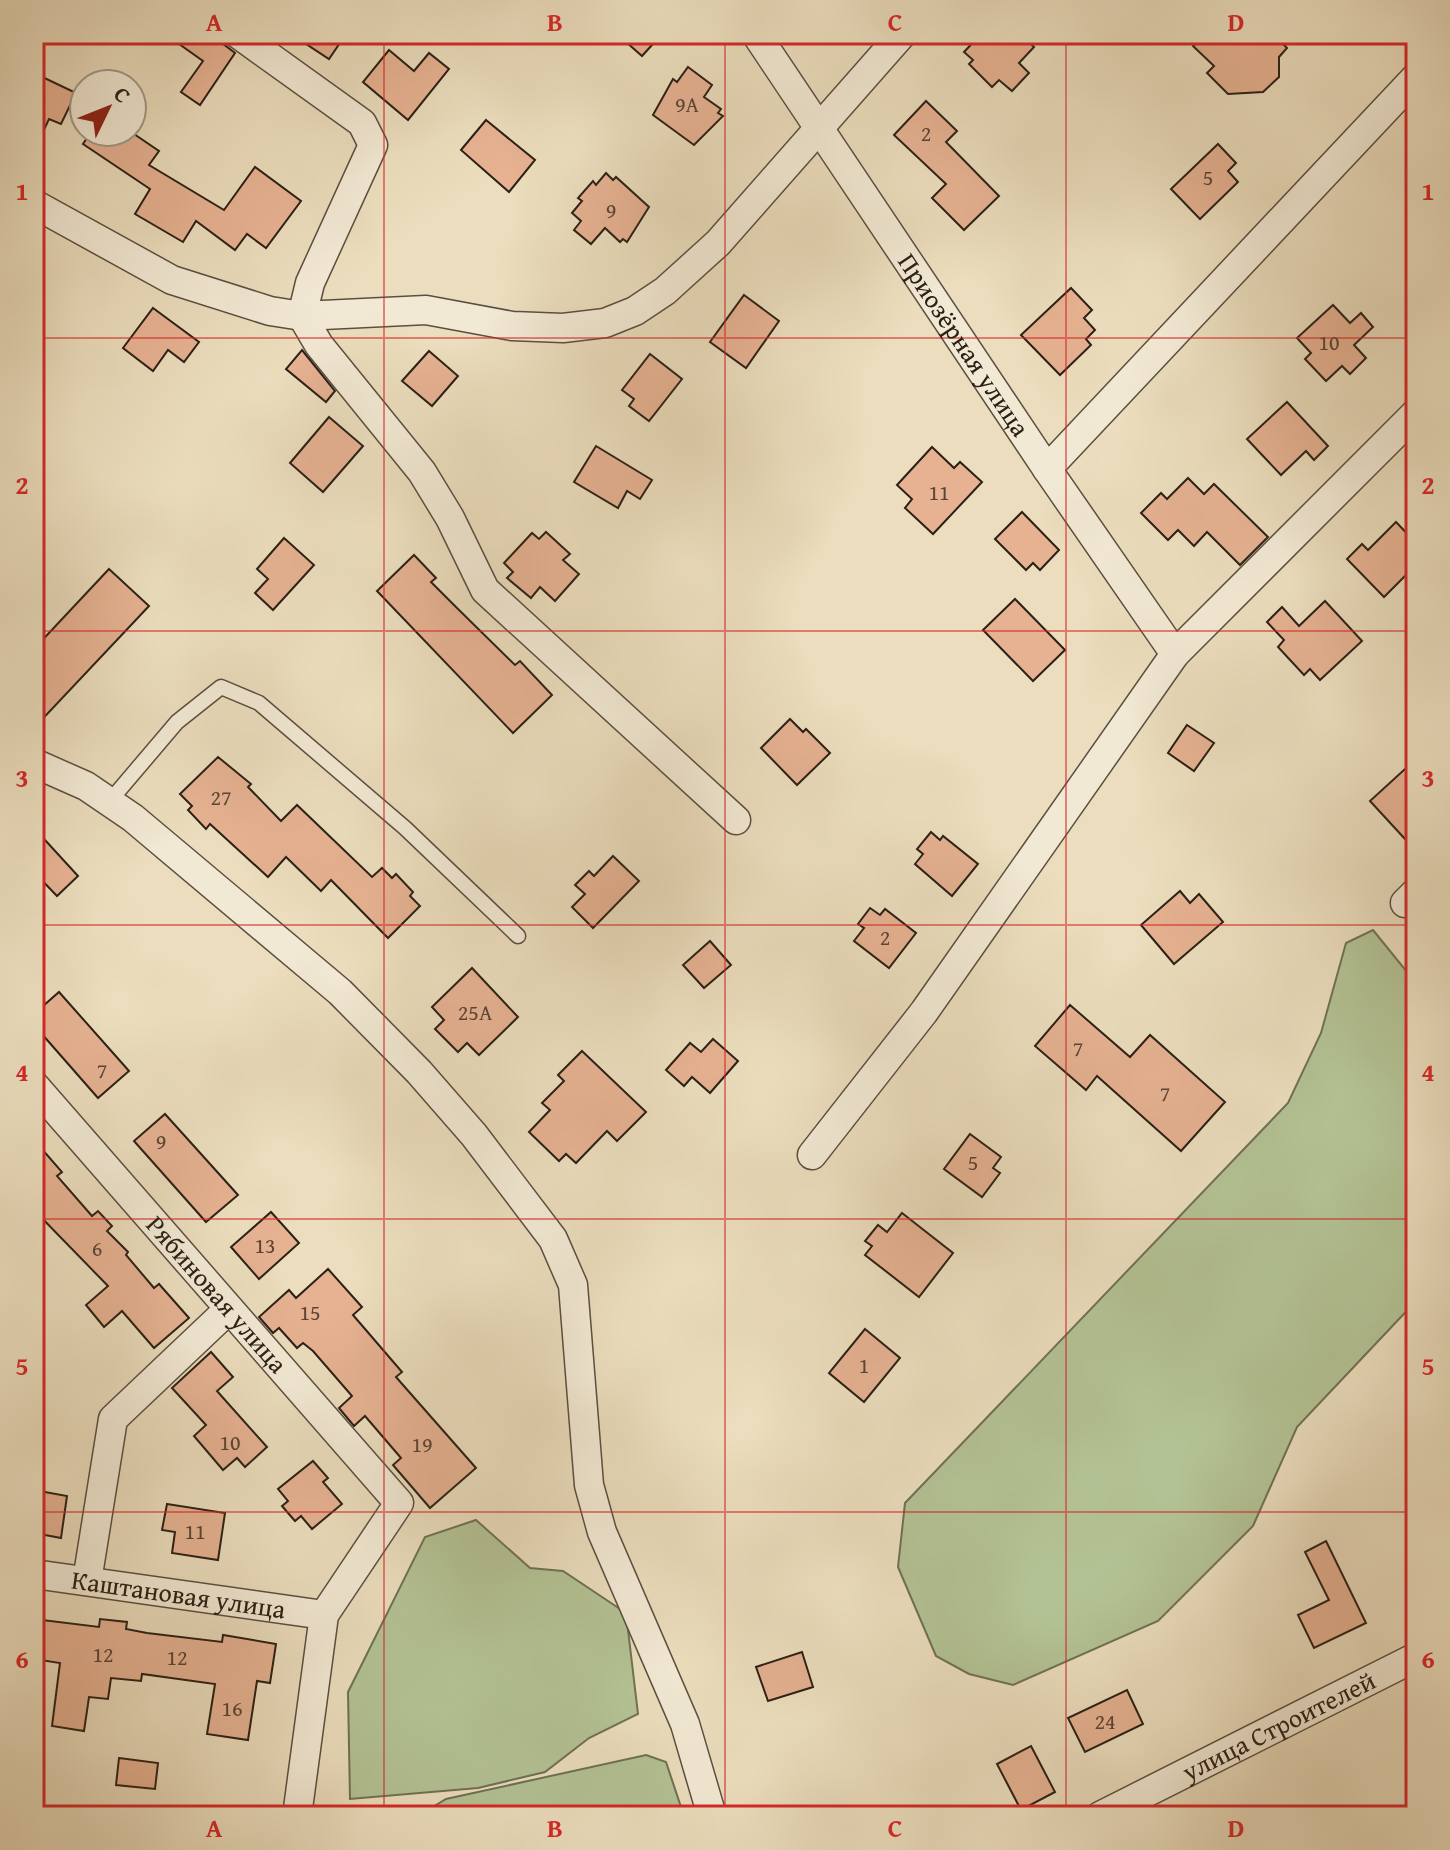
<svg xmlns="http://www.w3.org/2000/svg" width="1450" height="1850" font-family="'Gentium Book Plus',serif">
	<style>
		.green { fill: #b3c294; stroke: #6f7155; stroke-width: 2 }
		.building { fill: #e6b292; stroke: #2b2016; stroke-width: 2 }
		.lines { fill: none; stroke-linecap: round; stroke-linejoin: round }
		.service-casing { stroke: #5b4f40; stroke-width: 17 }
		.minor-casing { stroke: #5b4f40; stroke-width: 31 }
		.service { stroke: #f2e9d4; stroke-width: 14 }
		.minor { stroke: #f2e9d4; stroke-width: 28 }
		.grid { fill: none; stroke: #d62828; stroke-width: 2; stroke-opacity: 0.55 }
		.labels { text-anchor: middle; stroke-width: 7; stroke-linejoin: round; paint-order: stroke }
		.number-label { font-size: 22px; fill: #5a4435 }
		.street-label { font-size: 26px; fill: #2b2016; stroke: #f2e9d4 }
		.neatline { fill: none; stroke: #d62828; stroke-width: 3 }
		.grid-label { font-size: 26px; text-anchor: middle; font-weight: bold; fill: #d62828 }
	</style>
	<rect width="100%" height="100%" fill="#ebddbd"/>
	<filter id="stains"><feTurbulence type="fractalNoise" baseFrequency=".0025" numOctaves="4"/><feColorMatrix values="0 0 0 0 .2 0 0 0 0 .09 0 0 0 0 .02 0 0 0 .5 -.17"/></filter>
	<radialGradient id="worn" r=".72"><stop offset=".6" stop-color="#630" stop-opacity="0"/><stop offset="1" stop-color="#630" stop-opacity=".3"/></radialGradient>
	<g class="green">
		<path d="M1373,930L1416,983V1301L1297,1427L1253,1526L1158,1621L1013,1685L969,1674L936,1656L898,1567L905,1503L1288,1103L1321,1033L1346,943Z"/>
		<path d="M476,1520L530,1568L563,1571L626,1613L638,1714L589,1738L545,1772L478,1788L350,1799L348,1692L425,1537Z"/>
		<path d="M646,1755L666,1762L684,1816H418L446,1799Z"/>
	</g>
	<g class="building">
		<path d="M165,34H210L235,53L200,105L181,92L203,61Z"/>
		<path d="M291,34H346L329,59Z"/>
		<path d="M617,34H662L642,56Z"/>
		<path d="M981,34H1020L1034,47L1019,63L1029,73L1012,91L999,80L992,87L969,64L973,60L964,52Z"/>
		<path d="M1205,34H1274L1287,48L1279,57V77L1263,92L1228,94L1207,73L1214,66L1193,46Z"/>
		<path d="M389,50L414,71L429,53L449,69L408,120L363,82Z"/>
		<path d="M688,67L712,85L704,97L721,109L718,113L723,116L694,145L653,115L673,79L677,82Z"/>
		<path d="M34,73L76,93L61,124L49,119L34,151Z"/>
		<path d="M926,101L957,131L946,142L999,196L964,230L932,198L946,184L894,135Z"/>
		<path d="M486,120L535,160L509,192L461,150Z"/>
		<path d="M91,132H131L159,151L149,165L224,210L255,167L301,201L266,248L247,234L235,250L196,221L183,242L135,214L150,189L83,144Z"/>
		<path d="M1218,144L1236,163L1228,171L1238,182L1200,219L1171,189Z"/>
		<path d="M606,173L613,180L616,177L649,207L627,242L623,239L620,242L605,228L591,244L574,230L581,221L572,213L582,201L578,198L593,181L596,185Z"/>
		<path d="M1071,288L1092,310L1084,318L1095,330L1086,339L1091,345L1060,375L1021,335Z"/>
		<path d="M744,295L779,321L746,368L710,342Z"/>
		<path d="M1333,305L1350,323L1361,313L1373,327L1354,345L1366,358L1350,374L1342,366L1326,381L1305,359L1311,353L1297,338Z"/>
		<path d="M153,308L199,342L184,362L168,350L153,371L123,348Z"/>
		<path d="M302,350L335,391L326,402L286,369Z"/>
		<path d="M429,351L458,376L432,406L402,381Z"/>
		<path d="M650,354L682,379L649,421L629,406L634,399L622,390Z"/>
		<path d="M1287,402L1328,446L1314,460L1306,451L1281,475L1247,439Z"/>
		<path d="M329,417L363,446L323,492L290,463Z"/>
		<path d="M596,446L652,480L640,499L627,491L618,508L574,482Z"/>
		<path d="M932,447L954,468L960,462L982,482L933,534L905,508L912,499L897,485Z"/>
		<path d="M1188,478L1204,494L1214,484L1268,537L1240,565L1207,532L1194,546L1178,530L1168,540L1141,513L1161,493L1167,499Z"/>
		<path d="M1022,512L1059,550L1040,570L1033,563L1026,570L995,539Z"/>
		<path d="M1396,522L1416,543V565L1384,597L1347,559L1362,544L1368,550Z"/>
		<path d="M546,532L570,554L563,560L579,574L555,601L540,587L531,598L507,578L513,572L504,563L532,533L539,539Z"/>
		<path d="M284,538L314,565L273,610L255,593L268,579L257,569Z"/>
		<path d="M414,555L436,578L431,582L457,608L515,665L520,661L552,695L513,733L377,591Z"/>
		<path d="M109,569L149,606L34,728V649Z"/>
		<path d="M1015,599L1065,650L1033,681L983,630Z"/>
		<path d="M1325,601L1362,641L1320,680L1310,669L1304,675L1278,647L1284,640L1267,622L1282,607L1299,626Z"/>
		<path d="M790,719L803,732L806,729L830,753L797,785L761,748Z"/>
		<path d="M1187,725L1214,743L1194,771L1168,753Z"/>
		<path d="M218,757L251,784L248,787L281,821L297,805L372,877L382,868L392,878L396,874L413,892L410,896L420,906L388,938L331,880L321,891L286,857L268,877L210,824L206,829L188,810L192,806L180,794Z"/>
		<path d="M1416,759V829L1405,839L1370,801Z"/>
		<path d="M34,828L78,876L57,896L34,872Z"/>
		<path d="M931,832L940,840L943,836L978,864L952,896L915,864L923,854L917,849Z"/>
		<path d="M613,856L639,881L593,928L572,907L585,894L575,885L589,871L594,876Z"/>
		<path d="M1180,891L1190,903L1199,894L1223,922L1174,964L1141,925Z"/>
		<path d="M870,908L880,915L885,909L916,933L889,968L854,941L864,928L858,924Z"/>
		<path d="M710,941L731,965L704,988L683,965Z"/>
		<path d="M472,968L518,1017L479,1055L467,1043L458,1052L435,1029L444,1020L432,1007Z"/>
		<path d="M59,992L129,1071L98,1098L34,1025V1014Z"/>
		<path d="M1070,1005L1130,1057L1150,1035L1225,1102L1181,1151L1097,1076L1086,1090L1035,1046Z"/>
		<path d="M713,1039L738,1061L710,1093L692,1077L684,1086L666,1070L690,1043L701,1052Z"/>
		<path d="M582,1051L646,1112L617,1141L607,1131L576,1163L566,1154L559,1161L529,1132L550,1110L542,1103L564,1081L558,1075Z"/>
		<path d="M165,1114L238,1195L206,1222L134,1141Z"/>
		<path d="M970,1134L1001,1157L993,1168L1000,1173L982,1197L944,1169Z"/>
		<path d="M34,1140L62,1172L57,1176L92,1216L98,1211L112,1226L107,1231L128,1252L126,1255L154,1288L159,1284L189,1318L154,1348L122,1311L104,1327L86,1305L108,1286L34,1210Z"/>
		<path d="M271,1212L299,1243L259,1279L231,1247Z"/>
		<path d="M902,1213L953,1253L919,1297L865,1255L872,1246L865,1241L878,1225L887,1232Z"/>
		<path d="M328,1269L362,1307L353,1315L402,1372L396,1377L476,1468L430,1508L393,1465L401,1458L365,1416L354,1426L339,1408L352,1396L313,1351L303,1343L297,1348L279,1328L273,1333L259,1317L289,1290L296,1298Z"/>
		<path d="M865,1329L900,1358L864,1402L829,1373Z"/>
		<path d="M211,1352L233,1377L217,1391L267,1447L245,1467L237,1458L223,1470L194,1436L206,1425L172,1388Z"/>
		<path d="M313,1461L328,1478L323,1482L342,1504L312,1529L301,1516L295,1521L282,1506L288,1501L278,1489Z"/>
		<path d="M34,1490L67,1496L61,1538L34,1533Z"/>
		<path d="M167,1504L225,1513L218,1560L172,1553L175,1532L162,1530Z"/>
		<path d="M1326,1541L1366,1623L1314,1648L1298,1615L1329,1600L1305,1552Z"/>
		<path d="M34,1619L99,1627L100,1619L127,1622L126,1629L147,1633L222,1642L223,1635L276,1644L270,1683L257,1681L248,1740L207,1734L215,1684L142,1674L141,1681L111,1678L108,1699L89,1697L84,1731L52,1726L60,1663L34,1659Z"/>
		<path d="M802,1652L813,1687L768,1701L756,1667Z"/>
		<path d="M1127,1690L1143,1724L1085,1752L1068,1718Z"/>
		<path d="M1031,1746L1055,1792L1021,1810L997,1764Z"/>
		<path d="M119,1758L158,1763L155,1789L116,1785Z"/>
	</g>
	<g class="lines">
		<g class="service-casing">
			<path id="service" d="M109,802L177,722L221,687L259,703L405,828L518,936"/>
		</g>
		<g class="minor-casing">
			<g id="minor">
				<path d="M238,34L362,123L373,145L310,283L302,316L319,345L422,472L450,518L485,590L736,820"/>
				<path id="s1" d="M756,34L1047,469L1175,654"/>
				<path d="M36,205L172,280L270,311L302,316L426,310L512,326L563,328L605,323L635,311L665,291L718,243L902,34"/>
				<path d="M1047,469L1416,77"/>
				<path d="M34,763L86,786L133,818L340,992L419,1072L474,1135L553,1239L573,1285L589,1485L602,1532L685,1724L712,1816"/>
				<path d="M1405,903L1416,892"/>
				<path id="s2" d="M34,1085L399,1503L324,1615L297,1816"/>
				<path d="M812,1155L924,1012L1175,654L1416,413"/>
				<path id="s3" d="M34,1574L324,1615"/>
				<path d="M87,1581L113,1419L228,1310"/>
				<path id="s4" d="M1100,1816L1416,1657"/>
			</g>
		</g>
		<use href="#service" class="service"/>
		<use href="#minor" class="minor"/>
	</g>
	<path class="grid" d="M384,34V1816M725,34V1816M1066,34V1816M34,338H1416M34,631H1416M34,925H1416M34,1219H1416M34,1512H1416"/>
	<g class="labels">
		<g class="number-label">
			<text x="687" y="112">9А</text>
			<text x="926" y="141">2</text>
			<text x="1208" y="185">5</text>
			<text x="611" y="218">9</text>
			<text x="1329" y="350">10</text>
			<text x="939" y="500">11</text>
			<text x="221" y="805">27</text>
			<text x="885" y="945">2</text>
			<text x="475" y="1020">25А</text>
			<text x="1078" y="1056">7</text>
			<text x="102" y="1078">7</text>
			<text x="1165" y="1101">7</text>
			<text x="161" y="1149">9</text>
			<text x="973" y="1170">5</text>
			<text x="265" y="1253">13</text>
			<text x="97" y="1256">6</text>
			<text x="310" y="1320">15</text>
			<text x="864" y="1373">1</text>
			<text x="230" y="1450">10</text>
			<text x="422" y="1452">19</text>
			<text x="195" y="1539">11</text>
			<text x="103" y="1662">12</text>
			<text x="177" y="1665">12</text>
			<text x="232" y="1716">16</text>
			<text x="1105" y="1729">24</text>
		</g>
		<g class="street-label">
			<text dy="9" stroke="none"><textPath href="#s1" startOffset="374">Приозёрная улица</textPath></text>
			<text dy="9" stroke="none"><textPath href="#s2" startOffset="278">Рябиновая улица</textPath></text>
			<text dy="9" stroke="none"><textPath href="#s3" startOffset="146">Каштановая улица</textPath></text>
			<text dy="9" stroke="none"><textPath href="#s4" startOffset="200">улица Строителей</textPath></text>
		</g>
	</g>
	<rect width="1450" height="1850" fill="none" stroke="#ebddbd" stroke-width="88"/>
	<g transform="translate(108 108) rotate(47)"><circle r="38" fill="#f2e9d4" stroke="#a29988" stroke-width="2"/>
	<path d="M0-6L14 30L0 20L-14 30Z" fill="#8f2418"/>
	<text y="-12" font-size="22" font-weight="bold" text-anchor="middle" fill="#2b2016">С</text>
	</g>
	<rect x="44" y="44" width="1362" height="1762" class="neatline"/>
	<g class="grid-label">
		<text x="214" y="31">A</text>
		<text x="555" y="31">B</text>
		<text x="895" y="31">C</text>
		<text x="1236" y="31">D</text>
		<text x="22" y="200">1</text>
		<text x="1428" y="200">1</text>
		<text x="22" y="494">2</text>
		<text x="1428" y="494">2</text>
		<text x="22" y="787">3</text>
		<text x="1428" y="787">3</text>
		<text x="22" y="1081">4</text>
		<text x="1428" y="1081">4</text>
		<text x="22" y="1375">5</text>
		<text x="1428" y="1375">5</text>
		<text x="22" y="1668">6</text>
		<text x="1428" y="1668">6</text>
		<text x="214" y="1837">A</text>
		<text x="555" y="1837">B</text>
		<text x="895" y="1837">C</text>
		<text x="1236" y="1837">D</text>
	</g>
	<rect width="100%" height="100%" filter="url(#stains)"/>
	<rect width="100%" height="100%" fill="url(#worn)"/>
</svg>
